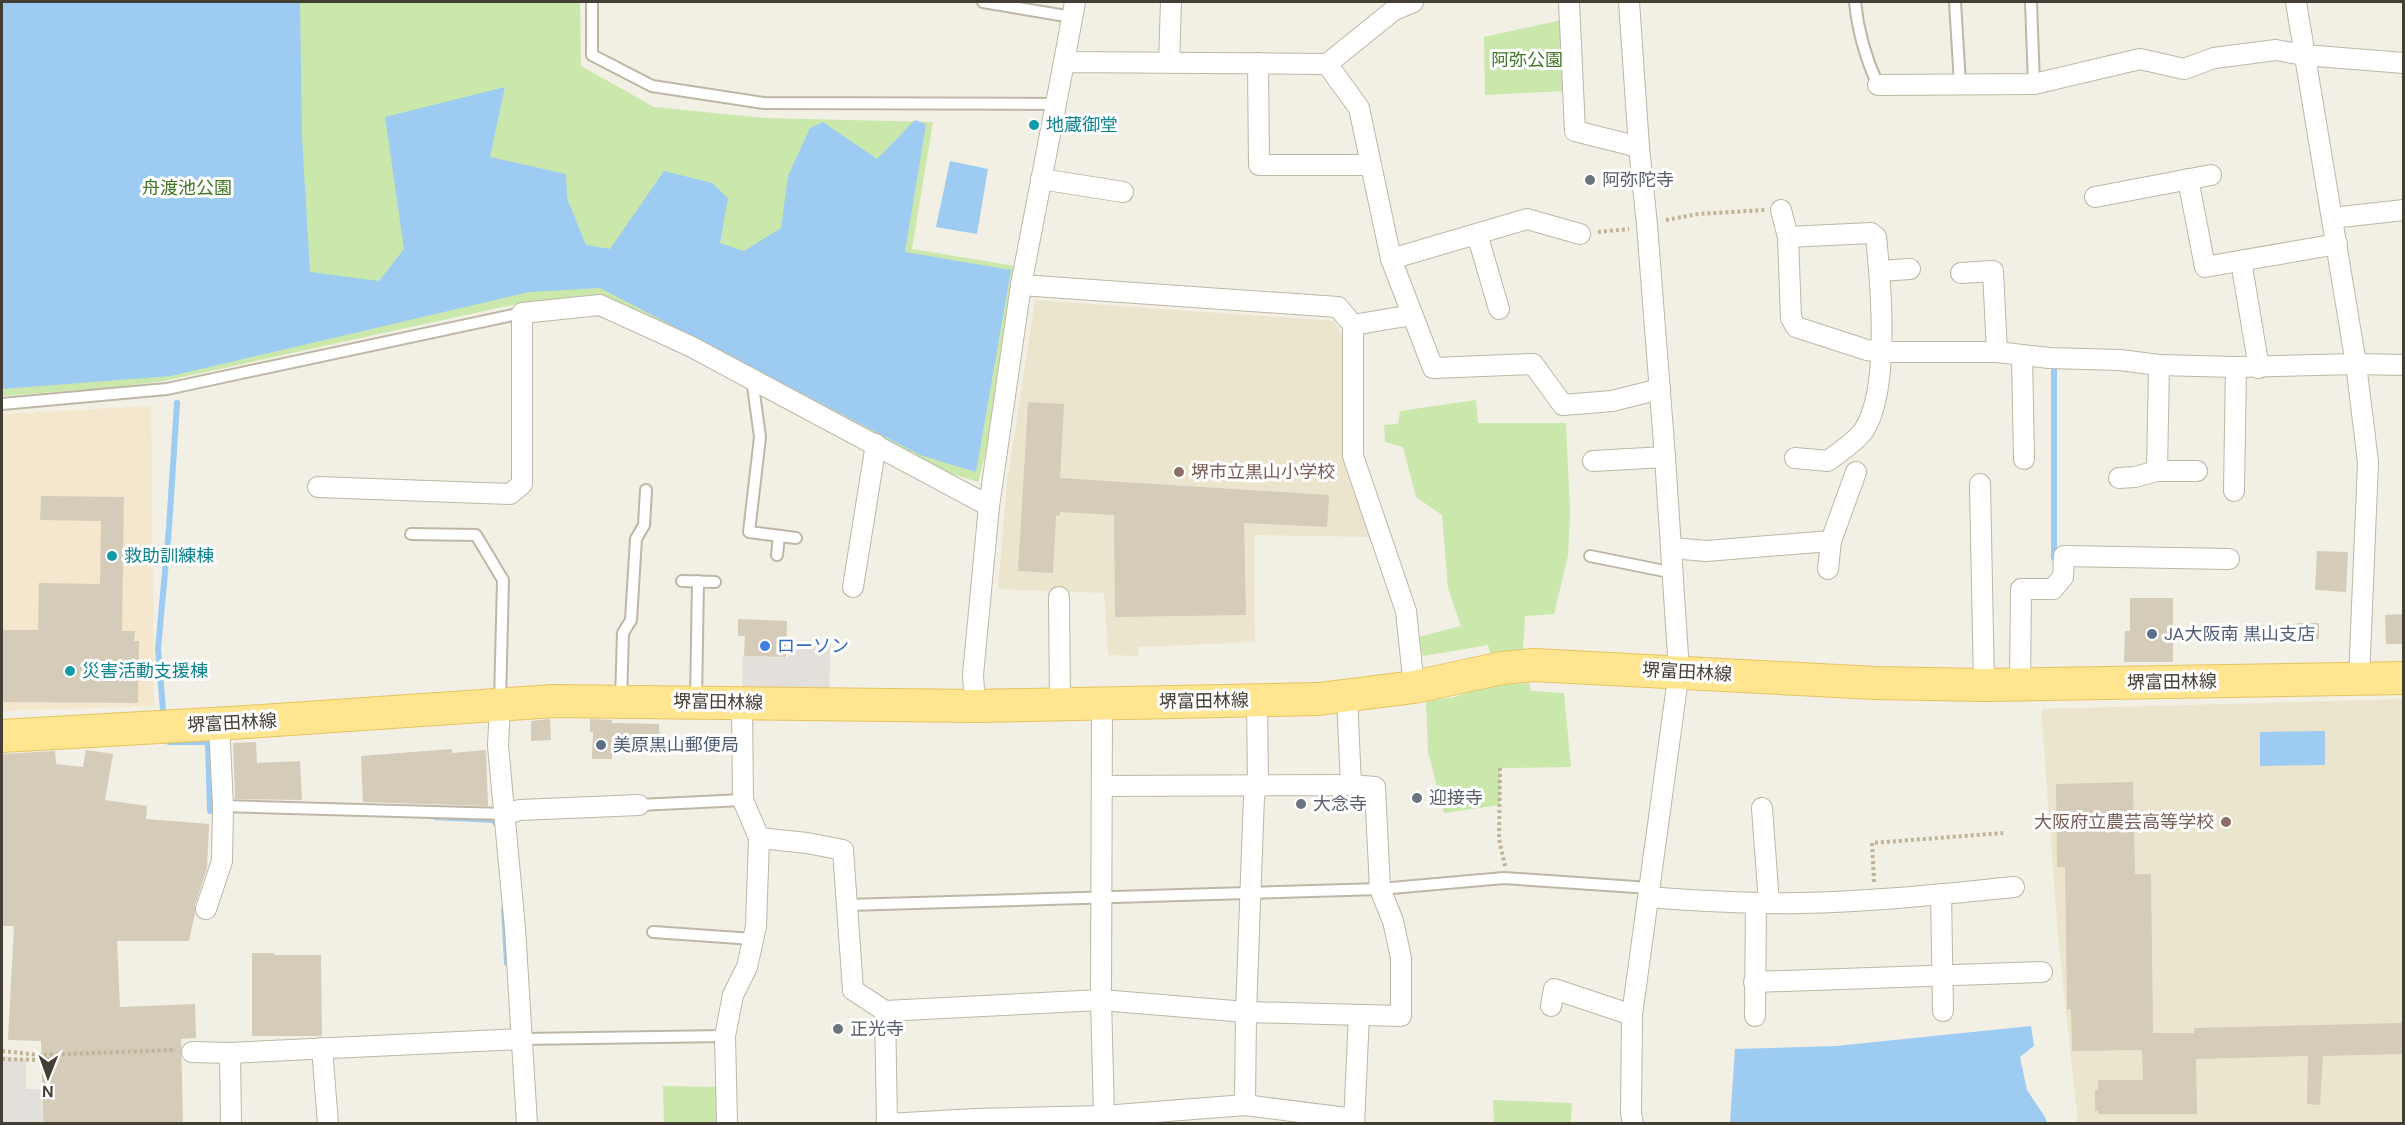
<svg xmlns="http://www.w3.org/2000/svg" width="2405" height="1125" font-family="'DM Sans','Noto Sans JP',sans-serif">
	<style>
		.commercial { fill: #f5e6ce }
		.education { fill: #ece5cd }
		.green { fill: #cae8ab }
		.parking { fill: #e3e0dc }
		.water { fill: #9ecbf1 }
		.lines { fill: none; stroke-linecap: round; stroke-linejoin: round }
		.stream { stroke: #9ecbf1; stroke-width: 6 }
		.building { fill: #d4cbb9 }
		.service-casing { stroke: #beb7a6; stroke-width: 14 }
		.minor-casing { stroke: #beb7a6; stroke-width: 22 }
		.primary-casing { stroke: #e5c35f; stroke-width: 34 }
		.path { stroke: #c0b397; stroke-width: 4; stroke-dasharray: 3 3; stroke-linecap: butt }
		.service { stroke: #fff; stroke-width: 10 }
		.minor { stroke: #fff; stroke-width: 20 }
		.primary { stroke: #ffe590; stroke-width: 32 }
		.culture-dot { fill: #0f9aa8; stroke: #fff; stroke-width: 2 }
		.worship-dot { fill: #6b7280; stroke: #fff; stroke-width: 2 }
		.education-dot { fill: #8d6e63; stroke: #fff; stroke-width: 2 }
		.service-dot { fill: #5c6f8a; stroke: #fff; stroke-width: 2 }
		.shop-dot { fill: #3f7fe0; stroke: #fff; stroke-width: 2 }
		.labels { text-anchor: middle; stroke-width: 6; stroke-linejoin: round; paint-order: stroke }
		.park-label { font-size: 18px; fill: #417726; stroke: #fff }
		.culture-label { font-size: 18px; fill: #0d838f; stroke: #fff; text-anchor: start }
		.worship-label { font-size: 18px; fill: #5b616d; stroke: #fff; text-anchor: start }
		.education-label { font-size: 18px; fill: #785e54; stroke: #fff; text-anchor: start }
		.service-label { font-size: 18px; fill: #4e5e75; stroke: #fff; text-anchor: start }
		.shop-label { font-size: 18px; fill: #366cbe; stroke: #fff; text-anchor: start }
		.street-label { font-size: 18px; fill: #443f34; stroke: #fff }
	</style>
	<rect width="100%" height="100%" fill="#f2efe4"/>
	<path class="commercial" d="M151,406L154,706L2,711V414Z"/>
	<g class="education">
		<path d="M1035,300L1334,321L1343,337L1372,537L1254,535L1255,642L1139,647L1138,656L1108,655L1104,593L998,589L1007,483Z"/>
		<path d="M2403,699V1123H2078L2058,936L2041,709Z"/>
	</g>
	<g class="green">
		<path d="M2,2H580L581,66L654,107L764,118L933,122L912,249L1015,266L994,420L978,482L943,471L631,311L592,295L546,300L507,306L164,381L117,387L2,396Z"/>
		<path d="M1562,20L1566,91L1485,95L1484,37Z"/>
		<path d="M1476,400L1478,423H1566L1570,512L1568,556L1554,614L1525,616L1523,651L1491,655L1488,645L1423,656L1418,637L1461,626L1448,588L1442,515L1416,497L1403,447L1385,442L1384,425L1398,424L1400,411Z"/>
		<path d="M1529,683L1531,691L1564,693L1571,767L1500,768V805L1444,813L1428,752L1426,701L1455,697L1488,685Z"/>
		<path d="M663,1086L720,1087L721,1123H664Z"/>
		<path d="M1493,1100L1572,1103L1571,1123H1494Z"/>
	</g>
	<g class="parking">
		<path d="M788,640L831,641L829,692L743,691L742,656L788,658Z"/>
		<path d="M2,1056L26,1059V1089H41L42,1123H2Z"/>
	</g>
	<g class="water">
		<path d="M2,2H300L302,137L310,272L379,281L404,249L385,117L505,87L490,157L566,174L567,198L586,245L610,249L664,171L712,183L728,198L720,243L744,251L781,228L788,176L810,128L823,122L877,159L915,120L926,124L905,252L1011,270L976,472L920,455L600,288L529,292L171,376L2,389Z"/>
		<path d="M950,161L988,169L977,234L936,227Z"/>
		<path d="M2325,731V765L2260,766V732Z"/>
		<path d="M2031,1026L2034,1046L2020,1057L2027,1090L2045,1117L2047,1123H1730L1735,1049L1836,1046Z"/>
	</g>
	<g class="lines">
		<g class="stream">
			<path d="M2054,369V558"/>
			<path d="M163,710L158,649L169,528L177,403"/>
			<path d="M169,742H208L210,811"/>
			<path d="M435,817L493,820L499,827"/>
			<path d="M504,909L507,963"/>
		</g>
	</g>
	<g class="building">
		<path d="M1028,402L1064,404L1060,478L1329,495L1327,527L1244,523L1246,615L1115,617L1114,515L1060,512V516L1056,515L1053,573L1018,571Z"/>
		<path d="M41,496L124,497L122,631H135L134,641H139L138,703L2,702V630H38L39,583L100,584L101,521L40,520Z"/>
		<path d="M2317,551L2348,552L2346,592L2315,590Z"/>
		<path d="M2130,598H2173V662H2124L2125,631H2130Z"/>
		<path d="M2403,614V644H2386L2385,615Z"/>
		<path d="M738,619L787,621L786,657L744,656L745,636H738Z"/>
		<rect x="2297" y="623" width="22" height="16"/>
		<path d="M550,719L551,740L531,741V721Z"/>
		<path d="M590,719L612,720V723L659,724L660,751L612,752V759H592L593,732H590Z"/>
		<path d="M256,742L257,763L300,761L302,800L235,799L233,743Z"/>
		<path d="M452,749V753L486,750L488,806L363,802L361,756Z"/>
		<path d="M86,750L113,754L105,800L147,806L146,819L209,824L207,868L195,905V913L189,941H117L120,1007L195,1004L196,1038L181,1039L183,1124H43L41,1041L8,1040L14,926H2V754L55,751L56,764L83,767Z"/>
		<path d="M2133,782L2135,874H2151L2153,1033H2194V1028L2403,1023V1054L2323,1056L2320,1105L2307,1104L2308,1056L2196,1059L2197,1114H2098V1111H2095V1090H2098V1080H2143L2142,1050L2072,1051L2071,1009H2067L2065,867H2057L2056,784Z"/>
		<path d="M252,953H274V955H321L322,1036H252Z"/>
	</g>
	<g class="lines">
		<g class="service-casing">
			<g id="service">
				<path d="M592,2V55L652,86L764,103L1055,104"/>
				<path d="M983,2L1072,17"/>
				<path d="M1855,2C1858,32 1865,57 1878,85"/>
				<path d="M1955,2L1960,84"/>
				<path d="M2031,2L2034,84"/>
				<path d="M752,379L760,437L749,532L796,538"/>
				<path d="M2,404L167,389L522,313"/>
				<path d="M411,534L476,535L503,580L500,702"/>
				<path d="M777,555L779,536"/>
				<path d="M1590,556L1674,573"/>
				<path d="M682,581L715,582"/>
				<path d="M621,700L623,633L631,620L636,539L644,525L646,490"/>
				<path d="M696,701L698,581"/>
				<path d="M639,805L743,800"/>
				<path d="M223,806L505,814"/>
				<path d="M848,905L1380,889L1504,878L1650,888"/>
				<path d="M653,932L753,939"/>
				<path d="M522,1039L725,1036"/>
			</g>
		</g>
		<g class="minor-casing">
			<g id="minor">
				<path d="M1569,2L1575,131L1639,147"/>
				<path d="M1629,2L1639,147L1647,225L1665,457L1679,671L1632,1015L1631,1113L1633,1124"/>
				<path d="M2296,2L2356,364L2368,462L2359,679"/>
				<path d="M1064,62L1075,2"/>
				<path d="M1169,63L1171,2"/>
				<path d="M1258,63L1259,165H1371"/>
				<path d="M1327,64L1359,108L1391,259L1433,368L1533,364L1563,405L1612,401L1660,389"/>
				<path d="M1878,85L2034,84L2140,59L2184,69L2214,58L2276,50L2304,55L2404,63"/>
				<path d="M1041,179L1123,192"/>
				<path d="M2188,179L2205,267L2337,244"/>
				<path d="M2095,197L2211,175"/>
				<path d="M1781,210L1788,237L1791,318L1796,327L1867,350L1882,352H1997L2049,358L2120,360L2159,365L2236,367L2356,364L2404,365"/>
				<path d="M2332,218L2404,210"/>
				<path d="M1477,234L1499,309"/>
				<path d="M1788,237L1871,233L1876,237C1881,285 1890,390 1864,430C1856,442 1839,452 1828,461L1795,458"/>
				<path d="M1391,259L1527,219L1580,234"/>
				<path d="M2241,261L2259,368"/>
				<path d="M1880,271L1910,269"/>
				<path d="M1961,273L1993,271L1997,352"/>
				<path d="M1021,285L1338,307L1353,325L1412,315"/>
				<path d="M1353,325V456L1406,611L1414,687"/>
				<path d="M2022,355L2024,459"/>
				<path d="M1593,461L1665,457"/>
				<path d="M2157,471L2159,365"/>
				<path d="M2119,478L2135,477L2157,471H2197"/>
				<path d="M1980,484L1984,685"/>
				<path d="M318,487L510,494L522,484V313L600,305L690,346L989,506"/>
				<path d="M2234,491L2236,367"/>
				<path d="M1672,548L1706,551L1831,541"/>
				<path d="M1828,569L1831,541L1856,472"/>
				<path d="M853,587L876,444"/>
				<path d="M1059,597L1060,704"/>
				<path d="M2020,684L2021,589H2053L2063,577L2064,556L2229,559"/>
				<path d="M1347,697L1351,785"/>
				<path d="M742,702L743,800L759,838L807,843L843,850L853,990L885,1011L1101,1000L1246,1012L1401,1016V958L1393,921L1380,889L1375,787L1351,785L1102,786"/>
				<path d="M1102,703L1101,1000L1104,1116"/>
				<path d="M500,705L498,746L515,928L527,1124"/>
				<path d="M975,706L973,675L989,506L1021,285L1064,62L1327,64L1394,10L1413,2"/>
				<path d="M1762,808L1769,903"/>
				<path d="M505,814L520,810L639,805"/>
				<path d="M1941,894L1943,1011"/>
				<path d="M1649,897C1699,901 1749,904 1800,903C1872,902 1943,894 2014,887"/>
				<path d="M206,909L222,861L223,806L219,724"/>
				<path d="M1754,982L2042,972"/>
				<path d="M1551,1006L1554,989L1632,1015"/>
				<path d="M885,1011L887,1124L976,1119L1104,1116L1245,1105L1354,1119"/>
				<path d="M1755,1016L1756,903"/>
				<path d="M322,1048L328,1124"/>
				<path d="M192,1052L230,1053L522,1039"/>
				<path d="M230,1053L231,1124"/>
				<path d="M1245,1105L1246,1012L1254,796L1258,785L1257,700"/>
				<path d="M727,1124L725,1036L733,995L747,967L756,926L759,838"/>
				<path d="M1354,1124L1359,1015"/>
			</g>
		</g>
		<g class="primary-casing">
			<path id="primary" d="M2,736L247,722L553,701L975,706L1319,699L1414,687L1502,668L1534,665L1875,683L1984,685L2404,678"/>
		</g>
		<g class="path">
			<path d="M1666,220L1698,214L1765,210"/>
			<path d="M1598,232L1629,229"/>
			<path d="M1500,768L1499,839L1505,866"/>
			<path d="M1874,882L1872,843L2003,833"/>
			<path d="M2,1051L39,1055L176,1050"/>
			<path d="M2,1059L46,1060"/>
			<path d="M46,1059H58V1054"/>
		</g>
		<use href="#service" class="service"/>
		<use href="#minor" class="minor"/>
		<use href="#primary" class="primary"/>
	</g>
	<g class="culture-dot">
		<circle cx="1034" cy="125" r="6"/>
		<circle cx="112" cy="556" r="6"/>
		<circle cx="70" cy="671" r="6"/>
	</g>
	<g class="worship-dot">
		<circle cx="1590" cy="180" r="6"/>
		<circle cx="1417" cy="798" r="6"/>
		<circle cx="1301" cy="804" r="6"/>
		<circle cx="838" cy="1029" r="6"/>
	</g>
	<g class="education-dot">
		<circle cx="1179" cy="472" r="6"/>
		<circle cx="2226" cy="822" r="6"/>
	</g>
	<g class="service-dot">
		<circle cx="2152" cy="634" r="6"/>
		<circle cx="601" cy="745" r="6"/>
	</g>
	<circle class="shop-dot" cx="765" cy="646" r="6"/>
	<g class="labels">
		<g class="park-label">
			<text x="1527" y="66">阿弥公園</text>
			<text x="187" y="194">舟渡池公園</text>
		</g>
		<g class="culture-label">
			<text x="1046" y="131">地蔵御堂</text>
			<text x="124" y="562">救助訓練棟</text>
			<text x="82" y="677">災害活動支援棟</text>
		</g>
		<g class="worship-label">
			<text x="1602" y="186">阿弥陀寺</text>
			<text x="1429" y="804">迎接寺</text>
			<text x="1313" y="810">大念寺</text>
			<text x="850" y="1035">正光寺</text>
		</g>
		<g class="education-label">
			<text x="1191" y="478">堺市立黒山小学校</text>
			<text x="2214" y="828" text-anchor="end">大阪府立農芸高等学校</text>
		</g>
		<g class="service-label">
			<text x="2164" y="640">JA大阪南 黒山支店</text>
			<text x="613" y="751">美原黒山郵便局</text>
		</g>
		<g class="shop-label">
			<text x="777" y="652">ローソン</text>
		</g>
		<g class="street-label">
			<text transform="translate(1687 672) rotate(3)" y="6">堺富田林線</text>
			<text transform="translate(2172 682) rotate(-1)" y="6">堺富田林線</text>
			<text transform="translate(1204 701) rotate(-1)" y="6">堺富田林線</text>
			<text transform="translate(718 702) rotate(1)" y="6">堺富田林線</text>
			<text transform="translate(232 723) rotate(-3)" y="6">堺富田林線</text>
		</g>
	</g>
	<rect width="2405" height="1125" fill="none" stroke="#443f34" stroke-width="6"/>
	<g transform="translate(48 1077) rotate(181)" stroke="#ffffff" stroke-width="4.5" paint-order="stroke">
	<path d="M0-4.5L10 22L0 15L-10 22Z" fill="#443f34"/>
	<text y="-9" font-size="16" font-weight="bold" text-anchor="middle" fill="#443f34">N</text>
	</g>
</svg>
